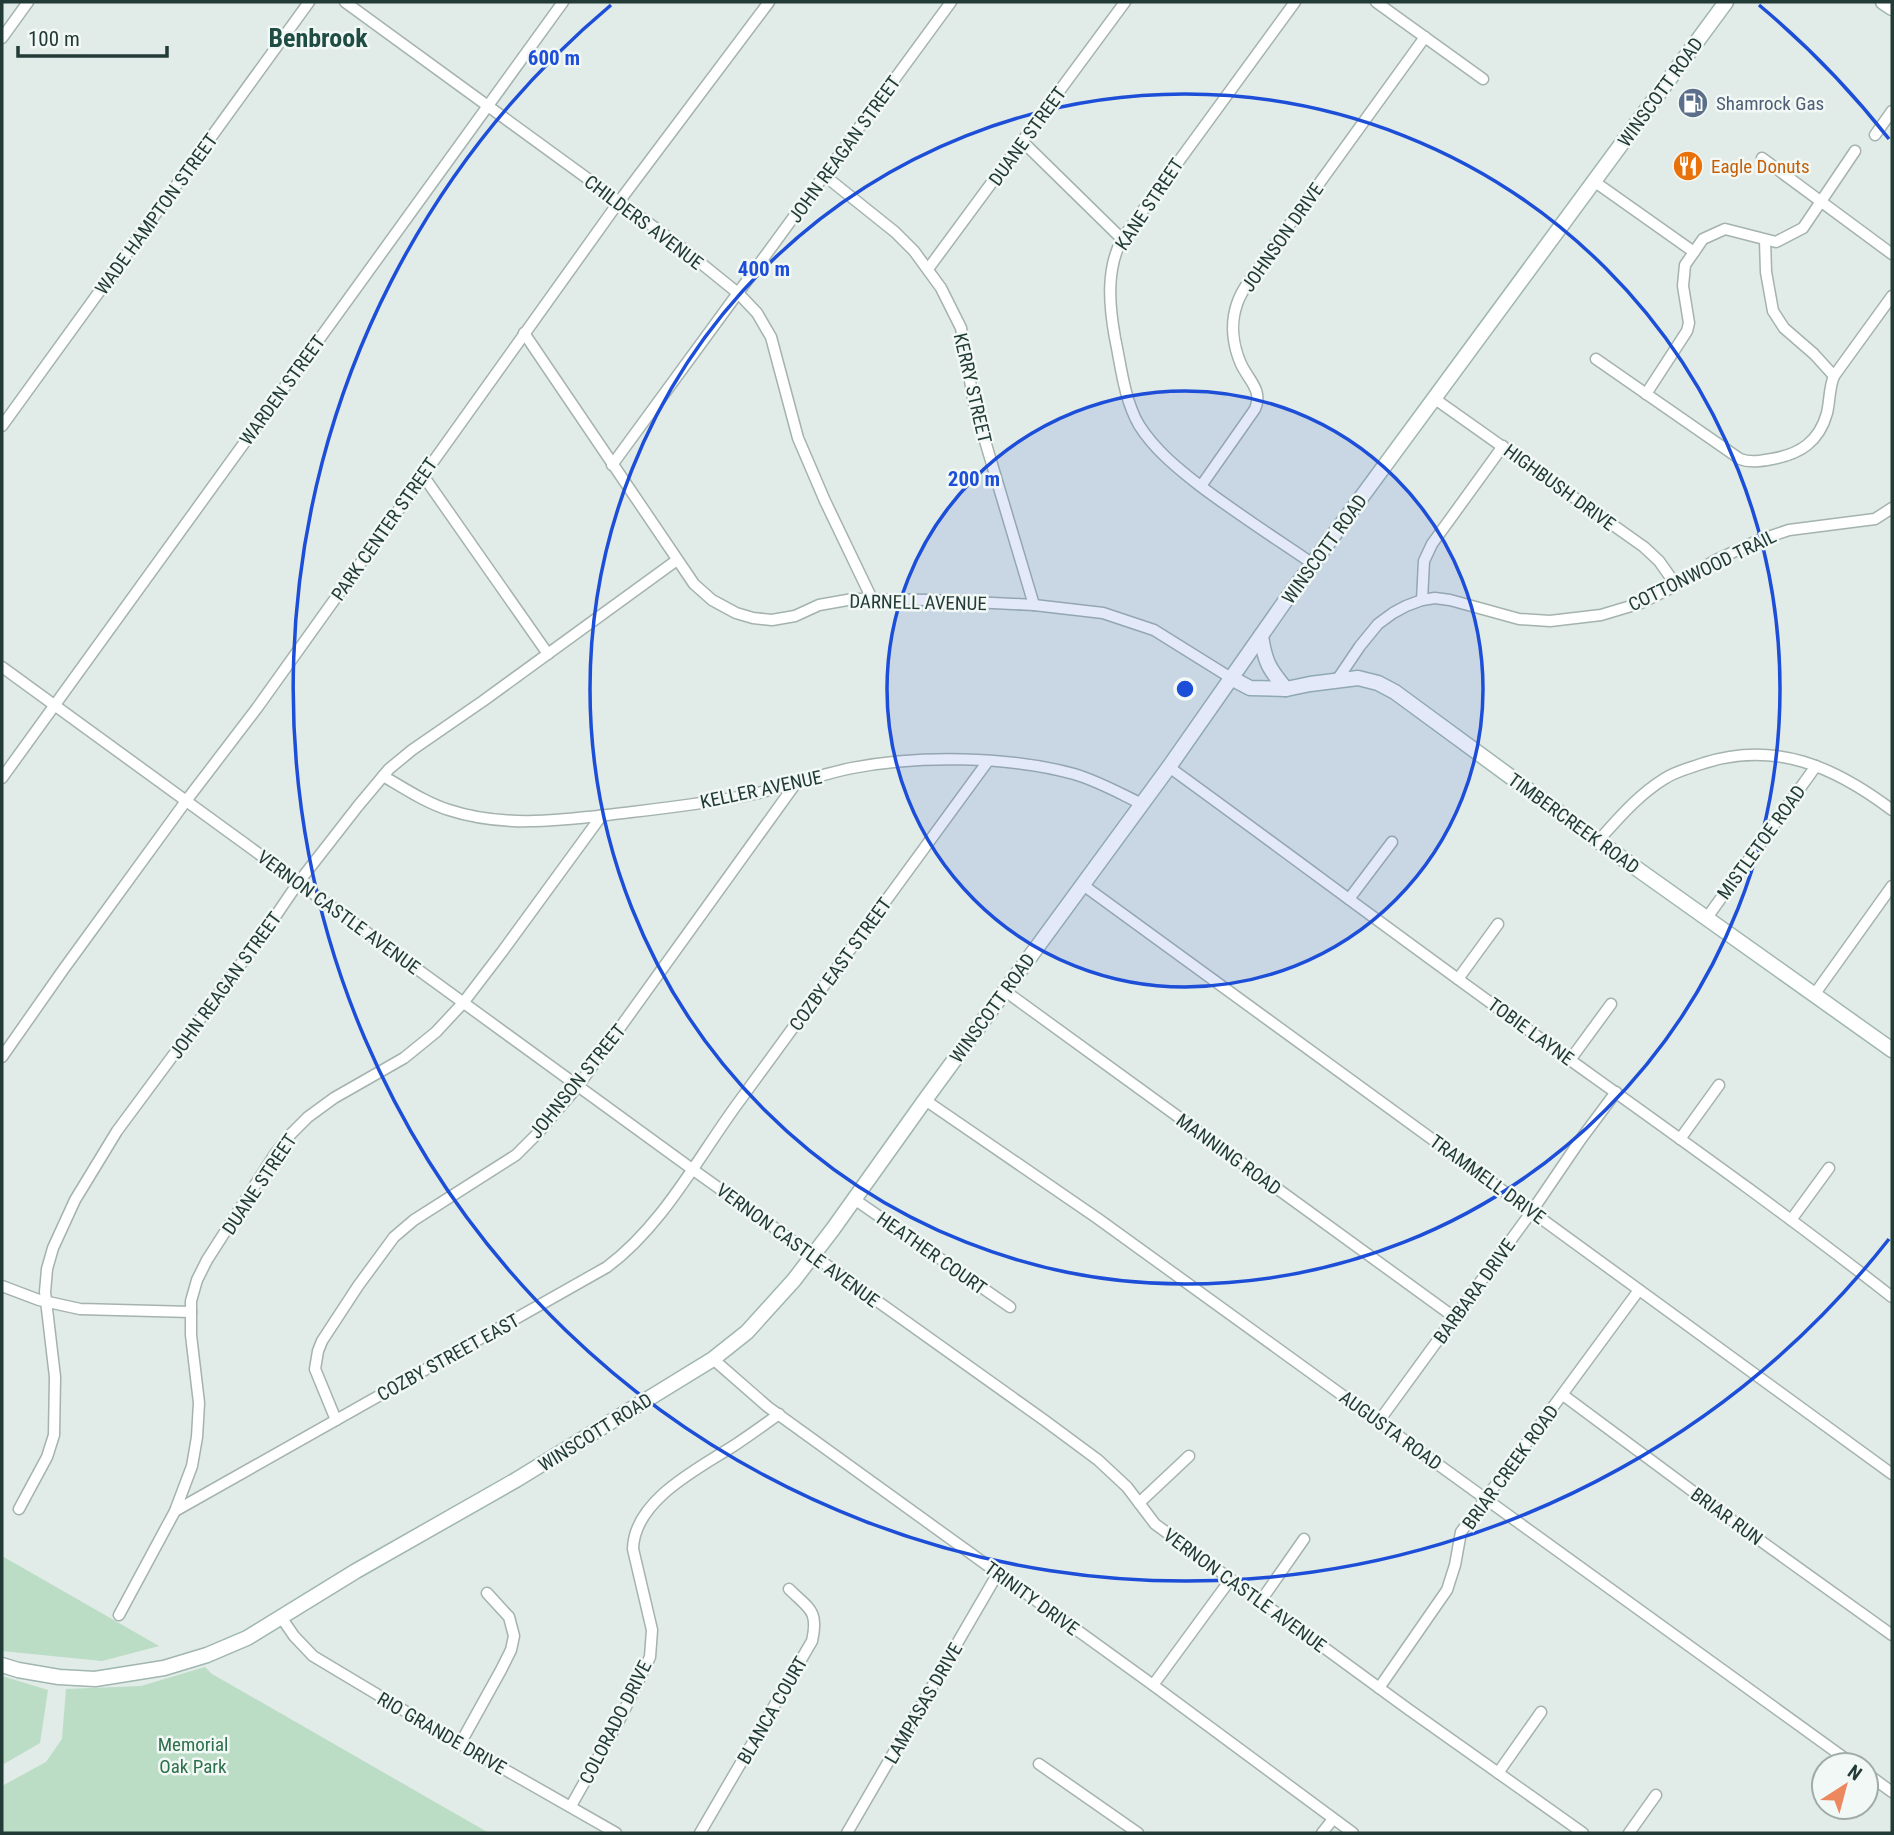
<svg xmlns="http://www.w3.org/2000/svg" width="1894" height="1835" font-family="'Roboto Condensed',sans-serif">
	<style>
		.green { fill: #bbdcc5 }
		.lines { fill: none; stroke-linecap: round; stroke-linejoin: round }
		.street-casing { stroke: #a4b3ae; stroke-width: 13 }
		.secondary-casing { stroke: #a0b6b0; stroke-width: 17 }
		.street { stroke: #fff; stroke-width: 10 }
		.secondary { stroke: #fff; stroke-width: 14 }
		.ring { fill: none; stroke: #1d4ed8; stroke-width: 3.5 }
		.labels { text-anchor: middle; stroke-width: 5; stroke-linejoin: round; paint-order: stroke }
		.street-label { font-size: 19px; fill: #223b36; stroke: #f2f8f5 }
		.service-label { font-size: 19px; fill: #4e5e75; stroke: #f2f8f5; text-anchor: start }
		.food-label { font-size: 19px; fill: #c56008; stroke: #f2f8f5; text-anchor: start }
		.park-label { font-size: 19px; fill: #2e704b; stroke: #f2f8f5 }
		.district-label { font-size: 26px; font-weight: bold; fill: #1f4c43; stroke: #f2f8f5 }
		.centre { fill: #1d4ed8; stroke: #f2f8f5; stroke-width: 3.5 }
		.ring-label { font-size: 21px; text-anchor: middle; font-weight: bold; fill: #1d4ed8; stroke: #f2f8f5; stroke-width: 5; stroke-linejoin: round; paint-order: stroke }
	</style>
	<rect width="100%" height="100%" fill="#e1ebe7"/>
	<g class="green">
		<path d="M2,1556L159,1646L102,1661L2,1651Z"/>
		<path d="M205,1667L212,1674L489,1833H2V1786L46,1762L62,1739L66,1689L141,1686Z"/>
		<path d="M2,1676L48,1690L40,1743L2,1765Z"/>
	</g>
	<g class="lines">
		<g class="street-casing">
			<g id="street">
				<path d="M345,2L676,243L739,294L757,313L771,337L798,438L825,501L872,599"/>
				<path d="M1295,2L1122,239C1106,269 1109,305 1115,338C1121,366 1124,399 1139,425C1154,449 1177,468 1199,485C1236,513 1275,538 1313,564"/>
				<path d="M1376,2L1483,79"/>
				<path d="M2,38L28,2"/>
				<path d="M1875,135L1892,111"/>
				<path d="M1023,142L1122,239"/>
				<path d="M1762,158L1892,254"/>
				<path d="M825,176L895,232L914,251L941,288L961,328L974,404L1034,605"/>
				<path d="M1595,182L1694,252"/>
				<path d="M1765,240L1766,272L1773,311L1784,328L1814,354L1834,376"/>
				<path d="M928,269L1125,2"/>
				<path d="M524,333L694,584L712,600L736,613L753,618L772,620L795,616L819,605L853,599L932,600L1034,605L1103,613L1154,630L1231,678"/>
				<path d="M1596,359L1740,459C1750,463 1761,461 1772,459C1800,454 1819,442 1827,413C1830,400 1829,388 1834,376L1892,296"/>
				<path d="M1646,394L1687,331L1689,323L1683,286L1685,265L1703,239L1725,229L1776,242L1803,228L1855,151"/>
				<path d="M1435,399L1644,547L1659,561L1676,585"/>
				<path d="M2,426L309,2"/>
				<path d="M612,465L951,2"/>
				<path d="M422,474L548,654"/>
				<path d="M1201,486L1255,409C1263,390 1249,381 1241,364C1233,346 1230,324 1237,304C1242,288 1256,272 1266,257L1425,37"/>
				<path d="M1422,600L1424,561L1432,544L1503,446"/>
				<path d="M2,667L692,1169L1044,1420L1098,1460L1127,1487L1155,1524L1408,1709L1583,1833"/>
				<path d="M1337,680L1360,646L1378,624L1393,613L1406,606L1422,600L1435,598L1450,600L1519,619L1550,621L1601,615L1641,603L1671,588L1714,561L1759,540L1789,530L1875,519L1892,508"/>
				<path d="M1169,767C1286,852 1402,939 1520,1024C1645,1114 1771,1202 1892,1297"/>
				<path d="M383,776C404,788 426,803 449,810C501,827 554,821 607,815C656,809 706,804 754,794C787,786 819,775 852,768C918,755 1008,756 1074,774C1098,781 1119,793 1142,804"/>
				<path d="M2,778L563,2"/>
				<path d="M1598,841C1618,819 1638,795 1664,779C1676,771 1690,768 1704,763C1775,740 1835,767 1892,810"/>
				<path d="M1083,885L1892,1474"/>
				<path d="M1349,899L1392,842"/>
				<path d="M1706,919L1816,766"/>
				<path d="M1458,979L1498,924"/>
				<path d="M1005,991L1454,1317"/>
				<path d="M1814,995L1892,886"/>
				<path d="M2,1057L63,970L186,801L257,708L618,203L769,2"/>
				<path d="M1570,1060L1611,1004"/>
				<path d="M925,1100L1097,1218L1854,1765"/>
				<path d="M1680,1139L1719,1085"/>
				<path d="M854,1199L1010,1307"/>
				<path d="M1791,1220L1829,1168"/>
				<path d="M2,1286L39,1300L80,1309L191,1312"/>
				<path d="M713,1359L768,1407L1153,1685L1353,1833"/>
				<path d="M1563,1395L1726,1516L1892,1635"/>
				<path d="M336,1420L315,1369L318,1351L322,1341L358,1286L394,1237L414,1220L516,1155L537,1134L578,1086L796,783"/>
				<path d="M1379,1421L1532,1211L1581,1139L1616,1092"/>
				<path d="M1139,1503L1189,1456"/>
				<path d="M19,1509L47,1457L54,1435L55,1377L45,1292L47,1269L53,1248L75,1200L117,1131L266,930L298,883L358,806L389,769L412,750L483,701L677,560"/>
				<path d="M175,1511L607,1267C663,1225 697,1159 738,1103C822,989 905,875 988,761"/>
				<path d="M1260,1602L1304,1539"/>
				<path d="M119,1615L175,1511L192,1466L197,1437L199,1403L191,1335V1301L197,1280L207,1260L275,1154L291,1134L308,1117L334,1098L404,1058L436,1032L463,1003L502,952L602,815"/>
				<path d="M281,1617L294,1636L313,1656L460,1744L616,1833"/>
				<path d="M1153,1685L1230,1580"/>
				<path d="M1379,1688L1447,1590L1455,1565L1461,1532L1639,1290"/>
				<path d="M460,1744L501,1670L511,1650L514,1636L509,1617L487,1593"/>
				<path d="M1039,1764L1138,1833"/>
				<path d="M1498,1773L1541,1712"/>
				<path d="M1866,1773L1892,1792"/>
				<path d="M571,1806L622,1715L650,1657L652,1630L633,1549C634,1500 699,1468 735,1445C750,1435 764,1425 779,1414"/>
				<path d="M700,1833L812,1641C819,1610 809,1609 789,1589"/>
				<path d="M847,1833L998,1573"/>
				<path d="M1322,1833L1333,1819"/>
				<path d="M1629,1833L1656,1795"/>
			</g>
		</g>
		<g class="secondary-casing">
			<g id="secondary">
				<path d="M1883,2L1892,8"/>
				<path d="M1261,636C1265,662 1269,669 1286,689"/>
				<path d="M1231,678L1250,688L1286,689L1310,684L1358,678L1378,683L1395,692L1598,841L1892,1050"/>
				<path d="M2,1665L18,1670L59,1677L95,1679L164,1668L207,1655L247,1638L356,1571L516,1480L713,1359L747,1332L794,1280L833,1229L925,1100L1169,767L1288,597L1726,2"/>
			</g>
		</g>
		<use href="#street" class="street"/>
		<use href="#secondary" class="secondary"/>
	</g>
	<circle cx="1185" cy="689" r="298" fill="#1d4ed8" fill-opacity=".12"/>
	<g class="ring">
		<circle cx="1185" cy="689" r="298"/>
		<circle cx="1185" cy="689" r="595"/>
		<path d="M1889 1239A893 893 0 1 1 611 5M1759 5A893 893 0 0 1 1889 139"/>
	</g>
	<defs>
		<g id="fuel-disc" transform="scale(1.575)"><circle r="9.5" fill="#5c6f8a" stroke="#f2f8f5"/><path d="M-5.5-6h7V0h2V4h1.3V-2.5L3-4.5l.8-.8L6-3V5H2.5V1h-1V6h-7ZM-4.2-4.7v3.2H.2V-4.7Z" fill="#fff"/></g>
		<g id="restaurant-disc" transform="scale(1.575)"><circle r="9.5" fill="#e8710a" stroke="#f2f8f5"/><path d="M-5-6h1v4h1v-4h1v4h1v-4h1v5L-1.5 .5V6h-2V.5L-5-1ZM5-6V6H3V1.5H1.5Q1.5-4 5-6Z" fill="#fff"/></g>
	</defs>
	<g fill-rule="evenodd">
		<use href="#fuel-disc" x="1693" y="103"/>
		<use href="#restaurant-disc" x="1688" y="166"/>
	</g>
	<g class="labels">
		<g class="street-label">
			<text transform="translate(1660 92) rotate(-54)" y="7">WINSCOTT ROAD</text>
			<text transform="translate(1027 136) rotate(-54)" y="7">DUANE STREET</text>
			<text transform="translate(844 149) rotate(-54)" y="7">JOHN REAGAN STREET</text>
			<text transform="translate(1149 204) rotate(-56)" y="7">KANE STREET</text>
			<text transform="translate(156 214) rotate(-54)" y="7">WADE HAMPTON STREET</text>
			<text transform="translate(644 222) rotate(37)" y="7">CHILDERS AVENUE</text>
			<text transform="translate(1282 237) rotate(-55)" y="7">JOHNSON DRIVE</text>
			<text transform="translate(973 388) rotate(77)" y="7">KERRY STREET</text>
			<text transform="translate(282 390) rotate(-54)" y="7">WARDEN STREET</text>
			<text transform="translate(1560 487) rotate(36)" y="7">HIGHBUSH DRIVE</text>
			<text transform="translate(384 529) rotate(-55)" y="7">PARK CENTER STREET</text>
			<text transform="translate(1324 549) rotate(-54)" y="7">WINSCOTT ROAD</text>
			<text transform="translate(1702 570) rotate(-26)" y="7">COTTONWOOD TRAIL</text>
			<text transform="translate(918 602) rotate(1)" y="7">DARNELL AVENUE</text>
			<text transform="translate(761 789) rotate(-12)" y="7">KELLER AVENUE</text>
			<text transform="translate(1574 823) rotate(36)" y="7">TIMBERCREEK ROAD</text>
			<text transform="translate(1761 842) rotate(-54)" y="7">MISTLETOE ROAD</text>
			<text transform="translate(339 912) rotate(36)" y="7">VERNON CASTLE AVENUE</text>
			<text transform="translate(840 964) rotate(-54)" y="7">COZBY EAST STREET</text>
			<text transform="translate(225 985) rotate(-54)" y="7">JOHN REAGAN STREET</text>
			<text transform="translate(992 1008) rotate(-54)" y="7">WINSCOTT ROAD</text>
			<text transform="translate(1531 1031) rotate(36)" y="7">TOBIE LAYNE</text>
			<text transform="translate(577 1081) rotate(-51)" y="7">JOHNSON STREET</text>
			<text transform="translate(1229 1154) rotate(36)" y="7">MANNING ROAD</text>
			<text transform="translate(1488 1179) rotate(36)" y="7">TRAMMELL DRIVE</text>
			<text transform="translate(259 1184) rotate(-56)" y="7">DUANE STREET</text>
			<text transform="translate(798 1245) rotate(36)" y="7">VERNON CASTLE AVENUE</text>
			<text transform="translate(932 1253) rotate(35)" y="7">HEATHER COURT</text>
			<text transform="translate(1474 1291) rotate(-54)" y="7">BARBARA DRIVE</text>
			<text transform="translate(448 1357) rotate(-29)" y="7">COZBY STREET EAST</text>
			<text transform="translate(1391 1430) rotate(36)" y="7">AUGUSTA ROAD</text>
			<text transform="translate(595 1432) rotate(-32)" y="7">WINSCOTT ROAD</text>
			<text transform="translate(1510 1467) rotate(-54)" y="7">BRIAR CREEK ROAD</text>
			<text transform="translate(1727 1516) rotate(36)" y="7">BRIAR RUN</text>
			<text transform="translate(1245 1590) rotate(36)" y="7">VERNON CASTLE AVENUE</text>
			<text transform="translate(1032 1598) rotate(36)" y="7">TRINITY DRIVE</text>
			<text transform="translate(923 1703) rotate(-60)" y="7">LAMPASAS DRIVE</text>
			<text transform="translate(772 1710) rotate(-60)" y="7">BLANCA COURT</text>
			<text transform="translate(615 1722) rotate(-63)" y="7">COLORADO DRIVE</text>
			<text transform="translate(442 1733) rotate(30)" y="7">RIO GRANDE DRIVE</text>
		</g>
		<g class="service-label">
			<text x="1716" y="110">Shamrock Gas</text>
		</g>
		<g class="food-label">
			<text x="1711" y="173">Eagle Donuts</text>
		</g>
		<g class="park-label">
			<text x="193" y="1751">Memorial<tspan x="193" dy="22">Oak Park</tspan></text>
		</g>
		<g class="district-label">
			<text x="318" y="47">Benbrook</text>
		</g>
	</g>
	<circle cx="1185" cy="689" r="10" class="centre"/>
	<g class="ring-label">
		<text x="554" y="65">600 m</text>
		<text x="764" y="276">400 m</text>
		<text x="974" y="486">200 m</text>
	</g>
	<rect width="1894" height="1835" fill="none" stroke="#223b36" stroke-width="7"/>
	<g transform="translate(1845 1786) rotate(36)"><circle r="33" fill="#f2f8f5" stroke="#9faca9" stroke-width="2"/>
	<path d="M0-5L12 26L0 18L-12 26Z" fill="#ec875e"/>
	<text y="-10" font-size="19" font-weight="bold" text-anchor="middle" fill="#223b36">N</text>
	</g>
	<path d="M18 46v10h149v-10" fill="none" stroke="#223b36" stroke-width="3.5"/>
	<text x="28" y="46" font-size="21" fill="#223b36" stroke="#f2f8f5" stroke-width="5" paint-order="stroke">100 m</text>
</svg>
